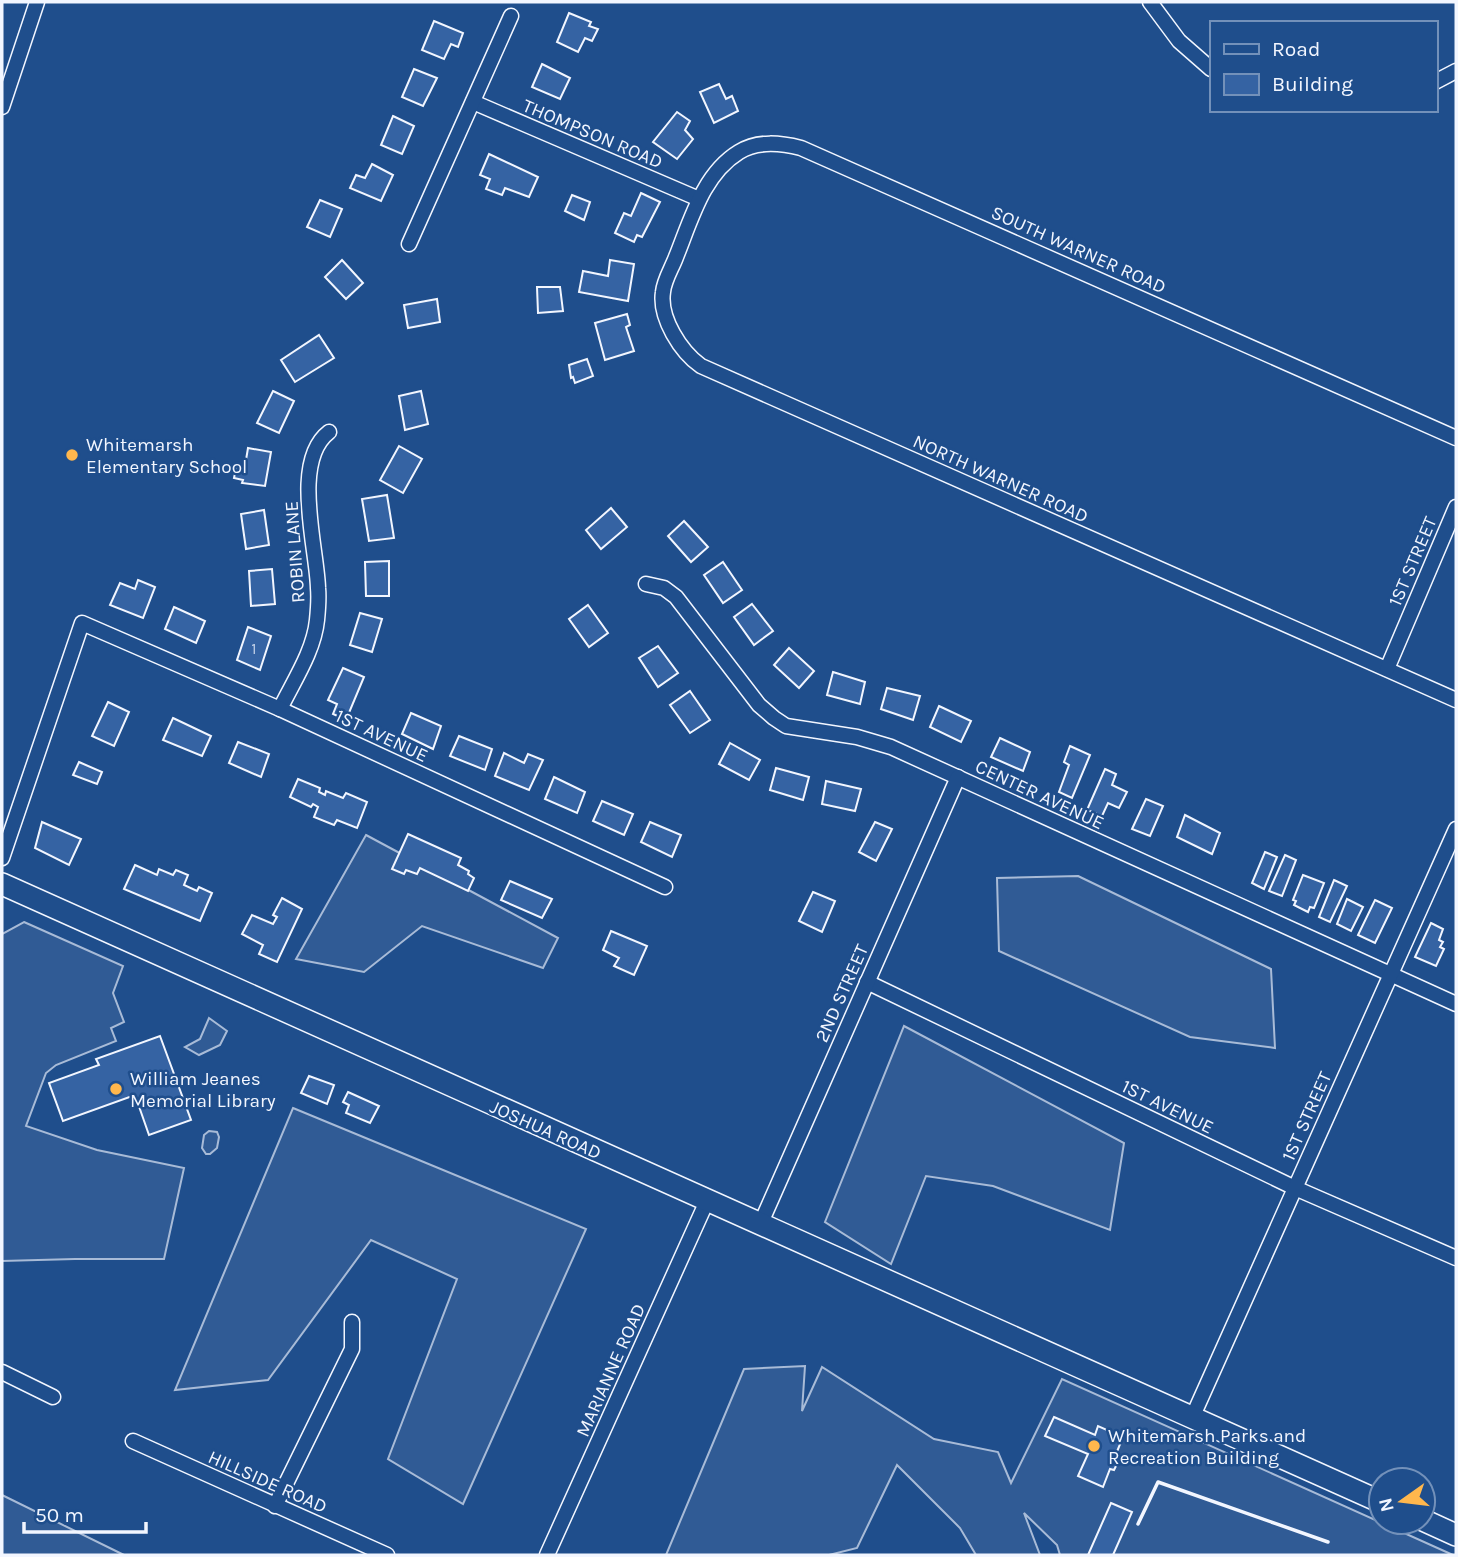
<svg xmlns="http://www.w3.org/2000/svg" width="1458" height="1557" font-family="Karla,sans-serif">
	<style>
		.built { fill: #305b95; stroke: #a8bbd7; stroke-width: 2 }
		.building { fill: #3563a3; stroke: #f2f6ff; stroke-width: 2 }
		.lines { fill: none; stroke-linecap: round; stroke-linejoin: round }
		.minor-casing { stroke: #f2f6ff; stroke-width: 17 }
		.secondary-casing { stroke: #f2f6ff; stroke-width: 24 }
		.minor { stroke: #1f4e8c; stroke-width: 14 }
		.secondary { stroke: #1f4e8c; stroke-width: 21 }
		.wall { stroke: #f2f6ff; stroke-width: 3.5 }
		.poi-dot { fill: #ffb74d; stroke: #1f4e8c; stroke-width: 2.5 }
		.labels { text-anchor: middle; stroke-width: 5; stroke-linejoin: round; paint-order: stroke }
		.number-label { font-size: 16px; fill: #c3d1e8 }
		.street-label { font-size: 19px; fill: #f2f6ff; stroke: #1f4e8c }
		.poi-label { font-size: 19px; fill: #f2f6ff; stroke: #1f4e8c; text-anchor: start }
	</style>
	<rect width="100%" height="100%" fill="#1f4e8c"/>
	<g class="built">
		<path d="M366,835L558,938L543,968L422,926L364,972L296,959Z"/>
		<path d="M1078,876L1271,969L1275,1048L1190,1037L999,951L997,878Z"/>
		<path d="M24,922L123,966L113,993L124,1022L111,1028L116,1041L56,1065L46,1073L26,1126L97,1150L184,1168L164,1259H75L2,1261V934Z"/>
		<path d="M209,1018L227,1031L220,1045L199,1055L185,1047L200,1039Z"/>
		<path d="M904,1026L1124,1143L1110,1230L993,1186L926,1176L891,1264L825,1222Z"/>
		<path d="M293,1108L586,1229L463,1504L388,1459L457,1279L371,1240L268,1380L175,1390Z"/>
		<path d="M209,1131L217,1132L219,1137L217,1148L210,1154H206L202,1148L204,1135Z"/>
		<path d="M805,1366L802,1411L822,1367L934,1439L998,1452L1011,1483L1062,1379L1453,1555H1060L1057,1545L1024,1513L1040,1555H976L960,1528L897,1465L857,1548L829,1555H666L744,1369Z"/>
		<path d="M2,1495L124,1555H2Z"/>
	</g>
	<g class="building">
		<path d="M569,13L591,22L589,26L598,29L592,41L585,38L578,52L557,42Z"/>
		<path d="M434,21L463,33L458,47L451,44L444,59L422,50Z"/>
		<path d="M542,64L570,78L560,99L532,87Z"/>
		<path d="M414,69L437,78L423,106L402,97Z"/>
		<path d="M719,84L726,99L732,96L738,111L714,123L700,92Z"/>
		<path d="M677,112L690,121L685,130L693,139L677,159L653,142Z"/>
		<path d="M393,116L414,126L402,154L381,145Z"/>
		<path d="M489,154L538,177L529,197L505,188L502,195L486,189L490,179L480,175Z"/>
		<path d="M372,164L393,175L381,201L350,188L356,175L365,178Z"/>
		<path d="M641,193L660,202L642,237L637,235L634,242L615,233L624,213L631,216Z"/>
		<path d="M572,195L590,202L584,220L565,211Z"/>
		<path d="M320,200L342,209L330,237L307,227Z"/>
		<path d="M342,260L363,283L346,299L325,277Z"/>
		<path d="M610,260L634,264L628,301L579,292L583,271L608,276Z"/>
		<path d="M537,287H560L563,311L538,313Z"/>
		<path d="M437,299L440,322L408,328L404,305Z"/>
		<path d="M627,314L630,325L626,327L634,351L605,360L595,323Z"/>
		<path d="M319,335L334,358L295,382L281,360Z"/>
		<path d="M587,359L593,376L575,383L573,377L571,378L569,365Z"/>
		<path d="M273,391L294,401L279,433L257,423Z"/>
		<path d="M421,391L428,424L405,430L399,396Z"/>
		<path d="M399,446L422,459L403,493L380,480Z"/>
		<path d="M248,448L271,452L265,486L242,483L243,480L234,478L237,464L245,466Z"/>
		<path d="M387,495L394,538L369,541L362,499Z"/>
		<path d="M611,508L627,527L601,549L586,530Z"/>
		<path d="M264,510L269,545L246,549L241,514Z"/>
		<path d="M684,521L708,547L691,562L668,536Z"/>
		<path d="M389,561V596H366L365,562Z"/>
		<path d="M723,562L742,590L723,603L704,575Z"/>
		<path d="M272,569L275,604L251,606L249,571Z"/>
		<path d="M138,580L155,587L143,618L110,605L120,583L135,589Z"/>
		<path d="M752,604L773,631L754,645L734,617Z"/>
		<path d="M588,605L608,633L589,647L569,619Z"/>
		<path d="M174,607L205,621L196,643L165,629Z"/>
		<path d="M360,613L382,619L372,652L350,645Z"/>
		<path d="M248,627L271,636L260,670L237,660Z"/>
		<path d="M658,646L678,673L658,687L639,658Z"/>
		<path d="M789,648L814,671L799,688L774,665Z"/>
		<path d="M343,668L364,677L346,720L333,714L337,704L328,700Z"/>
		<path d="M833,672L865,682L860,704L827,695Z"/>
		<path d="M887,688L920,696L913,720L881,709Z"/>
		<path d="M690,691L710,720L690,733L670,705Z"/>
		<path d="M108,702L129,712L114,746L92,736Z"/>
		<path d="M939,706L971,721L961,742L930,727Z"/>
		<path d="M411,713L441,726L433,749L402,734Z"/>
		<path d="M173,718L211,736L202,756L163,740Z"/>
		<path d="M459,736L492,749L485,770L450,756Z"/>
		<path d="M1000,738L1030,752L1023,771L991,757Z"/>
		<path d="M238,742L269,754L261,777L229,763Z"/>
		<path d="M730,743L760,760L749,780L719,764Z"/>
		<path d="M1070,746L1090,755L1072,798L1059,792L1069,765L1064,762Z"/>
		<path d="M504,753L524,763L528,754L543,760L529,790L495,776Z"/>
		<path d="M79,762L102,772L97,784L73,775Z"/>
		<path d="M776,768L809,777L803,800L770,790Z"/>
		<path d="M1105,769L1116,774L1112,785L1127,792L1119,808L1108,803L1102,816L1087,810Z"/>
		<path d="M554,777L585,792L577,813L545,799Z"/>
		<path d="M298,779L320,788L319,792L325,795L326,791L343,798L346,793L367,802L357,828L337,820L334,825L314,817L318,807L313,804L311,807L290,797Z"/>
		<path d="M826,781L861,789L855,811L822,804Z"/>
		<path d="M1146,799L1163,806L1150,836L1132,829Z"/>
		<path d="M602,801L633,814L624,835L593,821Z"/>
		<path d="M1185,815L1220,833L1212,854L1177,837Z"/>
		<path d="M42,822L81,839L69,865L35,848Z"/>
		<path d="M650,822L681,835L672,857L641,842Z"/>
		<path d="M875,822L892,829L876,861L859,852Z"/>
		<path d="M408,834L461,858L458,865L469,871L468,874L474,878L468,891L420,868L417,874L406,870L404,874L392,869Z"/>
		<path d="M1265,852L1277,857L1264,889L1252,883Z"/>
		<path d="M1285,855L1296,860L1282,896L1269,891Z"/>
		<path d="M135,865L157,875L159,869L173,875L176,870L188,875L184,885L197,891L199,887L212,893L200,921L124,889Z"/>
		<path d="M1303,875L1324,883L1314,908L1310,907L1308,912L1294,905L1296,901L1293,900Z"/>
		<path d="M1334,880L1347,886L1330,922L1319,917Z"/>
		<path d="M510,881L552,899L542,918L501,900Z"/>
		<path d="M813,892L835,901L822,932L799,921Z"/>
		<path d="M282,898L302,909L277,962L259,954L263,945L242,934L252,915L273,924L277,917L273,915Z"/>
		<path d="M1347,899L1363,907L1351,931L1337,924Z"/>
		<path d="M1375,900L1392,908L1375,943L1358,935Z"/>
		<path d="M1431,923L1443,929L1439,940L1443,942L1440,947L1444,949L1436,966L1415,957Z"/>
		<path d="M611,931L647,946L634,975L614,966L619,958L603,950Z"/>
		<path d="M160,1036L191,1120L149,1135L135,1095L63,1121L49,1083L99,1065L96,1059Z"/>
		<path d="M309,1076L334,1085L327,1104L301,1093Z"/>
		<path d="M348,1092L379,1106L370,1123L346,1113L349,1105L343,1102Z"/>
		<path d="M1054,1417L1095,1435L1098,1426L1123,1437L1116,1454L1121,1456L1114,1470L1110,1469L1103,1487L1078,1476L1088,1454L1045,1436Z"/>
		<path d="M1111,1503L1132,1512L1113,1555H1088Z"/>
	</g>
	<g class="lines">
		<g class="minor-casing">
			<g id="minor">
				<path d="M1150,2L1179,41L1211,69"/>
				<path d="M1435,82L1456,71"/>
				<path d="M473,102L699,199"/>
				<path d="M2,107L37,2"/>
				<path d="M409,244L511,16"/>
				<path d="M1456,438L801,148C781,143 758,140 739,152C703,174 691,220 676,257C672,268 664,280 663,292C659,318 681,352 701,366L1456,700"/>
				<path d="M646,584L664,588L676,597L759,705L774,718L786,726L857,737L891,747L1456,1004"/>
				<path d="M1387,669L1456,507"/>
				<path d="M280,709C293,682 314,651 317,620C318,610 319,598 318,588C317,548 291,461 329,432"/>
				<path d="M2,858L82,623L280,709L665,887"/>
				<path d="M867,982L1295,1188L1456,1258"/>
				<path d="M760,1225L958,777"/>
				<path d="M2,1372L53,1397"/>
				<path d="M1192,1418L1456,829"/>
				<path d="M133,1441L387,1555"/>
				<path d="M275,1506L352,1349V1322"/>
				<path d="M547,1555L707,1201"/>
			</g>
		</g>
		<g class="secondary-casing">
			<g id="secondary">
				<path d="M2,884L1381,1502"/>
				<path d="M1423,1520L1456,1535"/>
			</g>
		</g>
		<use href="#minor" class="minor"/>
		<use href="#secondary" class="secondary"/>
		<path class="wall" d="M1138,1524L1158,1482L1328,1542"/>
	</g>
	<g class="poi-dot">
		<circle cx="72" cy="455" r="7"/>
		<circle cx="116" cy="1089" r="7"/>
		<circle cx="1094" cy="1446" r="7"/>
	</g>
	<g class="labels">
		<g class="number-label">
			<text x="254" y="654">1</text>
		</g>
		<g class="street-label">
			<text transform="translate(593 133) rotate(23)" y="7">THOMPSON ROAD</text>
			<text transform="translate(1079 249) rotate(24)" y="7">SOUTH WARNER ROAD</text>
			<text transform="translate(1001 478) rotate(24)" y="7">NORTH WARNER ROAD</text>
			<text transform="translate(294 552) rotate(-94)" y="7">ROBIN LANE</text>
			<text transform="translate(1412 561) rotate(-67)" y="7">1ST STREET</text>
			<text transform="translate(382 735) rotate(25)" y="7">1ST AVENUE</text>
			<text transform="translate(1040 794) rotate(25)" y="7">CENTER AVENUE</text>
			<text transform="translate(841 993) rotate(-66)" y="7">2ND STREET</text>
			<text transform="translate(1168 1106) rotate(26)" y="7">1ST AVENUE</text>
			<text transform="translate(1306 1116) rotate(-66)" y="7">1ST STREET</text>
			<text transform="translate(546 1129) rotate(24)" y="7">JOSHUA ROAD</text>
			<text transform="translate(610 1370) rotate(-66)" y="7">MARIANNE ROAD</text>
			<text transform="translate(268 1481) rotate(24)" y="7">HILLSIDE ROAD</text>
		</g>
		<g class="poi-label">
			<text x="86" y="451">Whitemarsh<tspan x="86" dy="22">Elementary School</tspan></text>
			<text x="130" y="1085">William Jeanes<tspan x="130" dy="22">Memorial Library</tspan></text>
			<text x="1108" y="1442">Whitemarsh Parks and<tspan x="1108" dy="22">Recreation Building</tspan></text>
		</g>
	</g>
	<rect width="1458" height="1557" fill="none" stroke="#f2f6ff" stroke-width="7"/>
	<rect x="1210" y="21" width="228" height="91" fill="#1f4e8c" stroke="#7391ba" stroke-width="2"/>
	<rect x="1224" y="44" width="35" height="10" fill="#1f4e8c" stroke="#7391ba" stroke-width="2"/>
	<text x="1272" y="56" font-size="21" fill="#f2f6ff">Road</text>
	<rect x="1224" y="74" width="35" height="21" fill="#3563a3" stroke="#7391ba" stroke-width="2"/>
	<text x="1272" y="91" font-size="21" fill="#f2f6ff">Building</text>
	<g transform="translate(1402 1501) rotate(256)"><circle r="33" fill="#1f4e8c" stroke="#7391ba" stroke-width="2"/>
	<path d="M0-5L12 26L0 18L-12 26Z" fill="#ffb74d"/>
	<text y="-10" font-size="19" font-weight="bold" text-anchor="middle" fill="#f2f6ff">N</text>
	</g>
	<path d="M24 1522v10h122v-10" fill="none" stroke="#f2f6ff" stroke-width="3.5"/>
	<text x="35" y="1522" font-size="21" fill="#f2f6ff" stroke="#1f4e8c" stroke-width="5" paint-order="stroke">50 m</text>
</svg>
